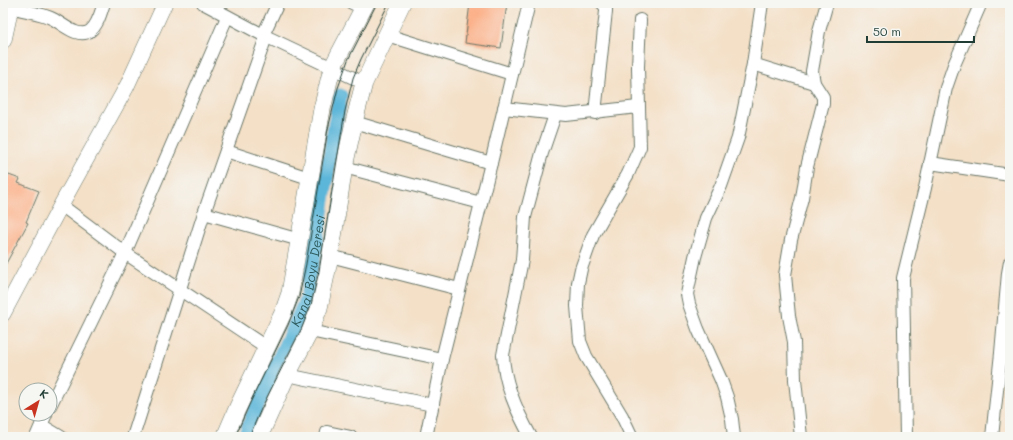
<svg xmlns="http://www.w3.org/2000/svg" width="1013" height="440" font-family="Mali,sans-serif">
	<style>
		.lines { fill: none; stroke-linecap: round; stroke-linejoin: round }
		.canal { stroke: #5bb6d9; stroke-width: 15 }
		.building { fill: #fcad84 }
		.minor-casing { stroke: #6a7667; stroke-width: 14 }
		.tertiary-casing { stroke: #6a7667; stroke-width: 16 }
		.secondary-casing { stroke: #6a7667; stroke-width: 18 }
		.minor { stroke: #fff; stroke-width: 12 }
		.tertiary { stroke: #fff; stroke-width: 15 }
		.secondary { stroke: #fff; stroke-width: 17 }
		.tram { stroke: #1f3d34; stroke-width: 1 }
		.labels { text-anchor: middle; stroke-width: 4; stroke-linejoin: round; paint-order: stroke }
		.water-label { font-size: 13px; font-style: italic; fill: #2e5b5d; stroke: #f6f6f2 }
	</style>
	<rect width="100%" height="100%" fill="#f6f6f2"/>
	<filter id="ink" filterUnits="userSpaceOnUse"><feTurbulence type="fractalNoise" baseFrequency=".025" numOctaves="2"/><feDisplacementMap in="SourceGraphic" scale="8" xChannelSelector="R" yChannelSelector="G"/><feConvolveMatrix kernelMatrix="1 2 1 2 8 2 1 2 1" color-interpolation-filters="sRGB"/></filter>
	<filter id="wash" filterUnits="userSpaceOnUse"><feTurbulence type="fractalNoise" baseFrequency=".012" numOctaves="4" result="noise"/><feDisplacementMap in="SourceGraphic" scale="16" xChannelSelector="R" yChannelSelector="G"/><feGaussianBlur stdDeviation="0.9" result="paint"/><feColorMatrix in="noise" values="0 0 0 0 0 0 0 0 0 0 0 0 0 0 0 0 0 1.4 0 .05"/><feComposite in="paint" operator="in"/></filter>
	<g filter="url(#wash)">
		<rect width="100%" height="100%" fill="#f4e0c7"/>
		<g class="lines">
			<path class="canal" id="s1" d="M245,437L254,413L307,298L340,96"/>
		</g>
		<g id="blocks">
			<g class="building">
				<path d="M470,3H507L501,48L465,43Z"/>
				<path d="M3,173L20,179L18,183L39,191L26,222L28,223L3,269Z"/>
			</g>
		</g>
	</g>
	<g filter="url(#ink)">
		<use href="#blocks" fill-opacity="0" stroke="#6a7667" stroke-width="1"/>
		<g class="lines">
			<g class="minor-casing">
				<g id="minor">
					<path d="M203,3L263,35L364,83"/>
					<path d="M352,3L363,8"/>
					<path d="M5,4C20,12 38,11 53,19C63,24 78,39 90,31C98,25 101,12 104,3"/>
					<path d="M263,35L278,3"/>
					<path d="M387,35L512,74"/>
					<path d="M753,64L814,83"/>
					<path d="M504,108L566,115L638,107"/>
					<path d="M595,113L606,11V7L602,3"/>
					<path d="M354,122L491,163"/>
					<path d="M226,151L309,178"/>
					<path d="M930,163L1010,175"/>
					<path d="M344,167L481,203"/>
					<path d="M61,205L125,253L266,347"/>
					<path d="M204,213L300,240"/>
					<path d="M330,256L459,289"/>
					<path d="M310,331L442,359"/>
					<path d="M287,375L433,405"/>
					<path d="M50,406L125,253L227,17"/>
					<path d="M41,425L61,437"/>
					<path d="M36,437L46,414"/>
					<path d="M133,437L204,213L266,37"/>
					<path d="M326,437L327,432L351,437"/>
					<path d="M426,437L442,359L491,163L529,3"/>
					<path d="M531,437C517,412 504,384 503,355L522,260L525,217L542,153L555,115"/>
					<path d="M632,437L622,416L586,356L580,341L577,306L578,283L581,269L593,235L628,174L640,147L638,67L640,20"/>
					<path d="M734,437L732,419L727,397L721,380L698,329L689,304L687,294L695,257L706,218L721,186L738,138L753,64L762,3"/>
					<path d="M801,437L795,380L794,342L789,316L785,275L791,240L802,198L807,167L823,104V97L814,83L812,71L819,31L827,3"/>
					<path d="M906,437L903,278L925,188L946,88L954,65L981,3"/>
					<path d="M992,437L1001,353L1008,273L1010,262"/>
				</g>
			</g>
			<g class="tertiary-casing">
				<path id="tertiary" d="M3,314L61,205L127,86L165,3"/>
			</g>
			<g class="secondary-casing">
				<g id="secondary">
					<path d="M3,40L11,3"/>
					<path d="M225,437L237,409L283,313L290,293L322,109L332,68L366,3"/>
					<path d="M259,437L287,375L310,331L319,308L330,256L344,167L354,122L364,83L402,3"/>
				</g>
			</g>
			<use href="#minor" class="minor"/>
			<use href="#tertiary" class="tertiary"/>
			<use href="#secondary" class="secondary"/>
			<g class="tram">
				<path d="M235,437L250,403L288,325L299,297L306,264L328,129L338,88L348,60L377,3"/>
				<path d="M249,437L261,409L301,330L311,305L319,271L345,111L353,78L361,59L389,3"/>
			</g>
		</g>
	</g>
	<g class="labels">
		<g class="water-label">
			<text dy="5" stroke="none"><textPath href="#s1" startOffset="179">Kanal Boyu Deresi</textPath></text>
		</g>
	</g>
	<rect width="1013" height="440" fill="none" stroke="#f6f6f2" stroke-width="16"/>
	<g transform="translate(38 402) rotate(37)"><circle r="19" fill="#f6f6f2" stroke="#a0aca6"/>
	<path d="M0-3L7 15L0 10L-7 15Z" fill="#c8321e"/>
	<text y="-6" font-size="11" font-weight="bold" text-anchor="middle" fill="#1f3d34">K</text>
	</g>
	<path d="M867 36v6h107v-6" fill="none" stroke="#1f3d34" stroke-width="2"/>
	<text x="873" y="36" font-size="12" fill="#1f3d34" stroke="#f6f6f2" stroke-width="3" paint-order="stroke">50 m</text>
</svg>
